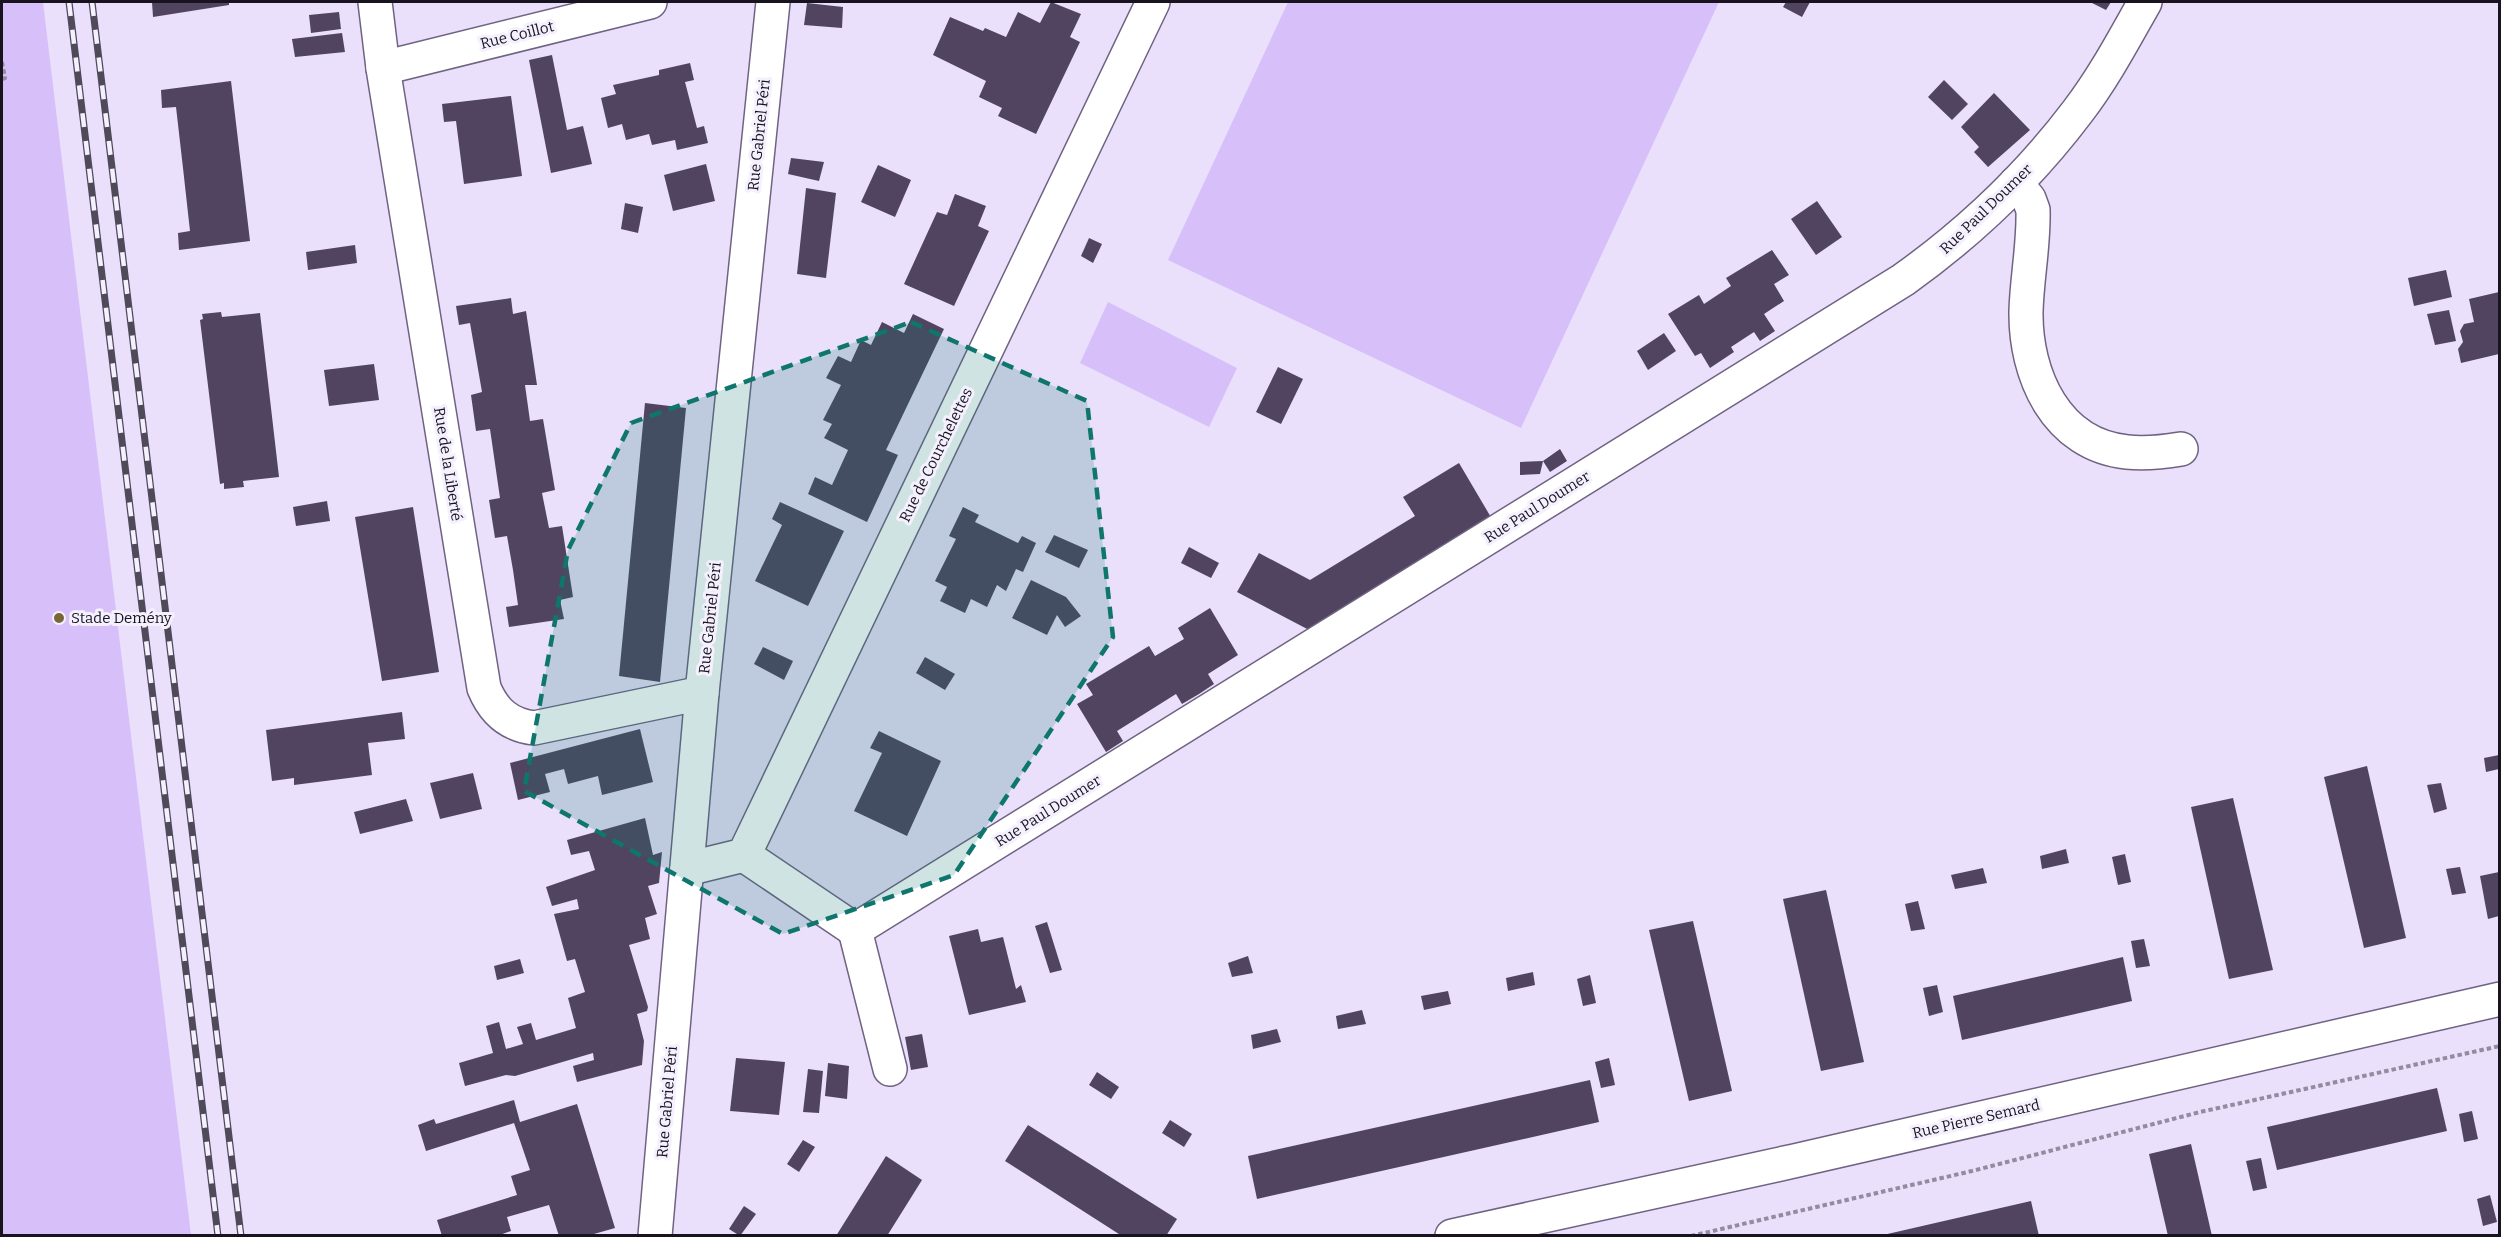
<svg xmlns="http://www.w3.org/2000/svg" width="2501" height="1237" font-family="Bitter,serif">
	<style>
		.green { fill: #d7c0fa }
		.building { fill: #504461 }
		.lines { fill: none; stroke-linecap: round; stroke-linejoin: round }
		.street-casing { stroke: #706382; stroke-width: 36 }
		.path { stroke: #938ba0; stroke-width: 4; stroke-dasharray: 4.5 3; stroke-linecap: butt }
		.street { stroke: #fff; stroke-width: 33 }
		.rail-casing { stroke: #4f4959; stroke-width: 7 }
		.rail { stroke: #f5f0fe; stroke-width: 4.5; stroke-dasharray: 14; stroke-linecap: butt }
		.marked { fill: #0f766e; fill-opacity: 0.2; stroke: #0f766e; stroke-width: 4.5; stroke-dasharray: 12 8; stroke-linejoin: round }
		.poi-dot { fill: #766735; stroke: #f5f0fe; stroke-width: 2 }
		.labels { text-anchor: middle; stroke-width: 6; stroke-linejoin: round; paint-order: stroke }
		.street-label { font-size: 15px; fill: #18131f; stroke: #f5f0fe }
		.poi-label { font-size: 15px; fill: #18131f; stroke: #f5f0fe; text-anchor: start }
	</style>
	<rect width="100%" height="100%" fill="#eae0fc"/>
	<g class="green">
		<path d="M2,2H43L191,1235H2Z"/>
		<path d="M1288,2H1719L1521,428L1168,260Z"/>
		<path d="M1108,302L1237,368L1209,427L1080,363Z"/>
	</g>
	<g class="building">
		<path d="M152,2H229V5L153,17Z"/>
		<path d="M1051,2L1081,14L1070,37L1080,42L1036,134L998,116L1002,108L979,97L986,81L933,55L950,17L983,31L985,28L1006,37L1018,12L1040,23Z"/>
		<path d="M1786,2H1810L1802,17L1783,7Z"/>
		<path d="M2090,2H2111L2106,10Z"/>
		<path d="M807,3L843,7L842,28L804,25Z"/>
		<path d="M339,12L341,29L311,33L309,15Z"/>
		<path d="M342,33L345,52L295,57L292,39Z"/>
		<path d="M552,55L567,130L583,126L592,164L551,173L529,60Z"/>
		<path d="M690,63L694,80L685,82L697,128L704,126L708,143L677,150L675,140L652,145L649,134L626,140L622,124L608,128L601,98L616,94L613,85L659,75V70Z"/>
		<path d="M1944,80L1968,104L1952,120L1928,97Z"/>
		<path d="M231,81L250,241L179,250L178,233L190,231L183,168L176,107L162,108L161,90Z"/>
		<path d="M1994,93L2030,130L1988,167L1974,152L1979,147L1961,127Z"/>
		<path d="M511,96L522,176L464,184L456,121L444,122L442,104Z"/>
		<path d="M791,158L824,162L819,181L788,174Z"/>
		<path d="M706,164L715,201L673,211L664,175Z"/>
		<path d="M878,165L911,180L895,217L861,202Z"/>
		<path d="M806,188L836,193L826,278L797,274Z"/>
		<path d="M955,194L986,206L978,226L989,231L954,306L904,284L937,212L947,215Z"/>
		<path d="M1817,201L1842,237L1816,255L1791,219Z"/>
		<path d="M625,203L643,207L638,233L621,229Z"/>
		<path d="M1089,238L1102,244L1093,263L1081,256Z"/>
		<path d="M355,245L357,263L308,270L306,252Z"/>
		<path d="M1772,250L1789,275L1774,284L1784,301L1764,314L1775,331L1760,341L1754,332L1731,347L1734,352L1710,368L1701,353L1695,356L1668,314L1699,295L1704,304L1731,286L1726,278Z"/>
		<path d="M2446,270L2452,297L2414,306L2408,278Z"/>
		<path d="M2499,292V354L2461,363L2458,349L2463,342L2460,331L2464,324L2474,322L2469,299Z"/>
		<path d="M511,298L513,314L526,311L537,385H525L530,421L543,419L555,490L542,493L549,528L562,526L573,597L560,600L564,619L509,627L506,607L518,605L513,570L507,536L495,538L489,500L500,498L490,429L476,431L471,395L482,392L470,323L459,325L456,306Z"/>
		<path d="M2449,310L2456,341L2435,345L2427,314Z"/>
		<path d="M221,312L222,317L260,313L279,477L243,481L244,487L224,489V483L220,484L200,320L203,319L202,314Z"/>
		<path d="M913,314L944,329L886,450L898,455L867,522L808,494L815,477L832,485L848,450L824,438L832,424L823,420L841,385L826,378L838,356L851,362L861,340L871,345L882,322L904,333Z"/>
		<path d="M1664,333L1676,351L1648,370L1637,351Z"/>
		<path d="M374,364L379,400L329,406L324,370Z"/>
		<path d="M1278,367L1303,379L1281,424L1256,412Z"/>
		<path d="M645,403L686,408L660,682L619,676Z"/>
		<path d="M1560,449L1567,461L1550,472L1543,461L1540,474L1520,475V462L1543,461Z"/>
		<path d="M1459,463L1492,519L1311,631L1237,592L1259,553L1310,580L1415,516L1403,497Z"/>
		<path d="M327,501L330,521L296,526L293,507Z"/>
		<path d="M780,502L844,531L808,606L755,581L782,525L772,519Z"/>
		<path d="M413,507L439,672L382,681L355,517Z"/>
		<path d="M963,507L979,515L975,522L1018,543L1022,536L1036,543L1023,572L1016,569L1006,591L997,585L987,607L971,599L965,613L940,601L947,587L935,581L956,539L949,536Z"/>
		<path d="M1054,535L1088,550L1079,568L1045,552Z"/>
		<path d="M1189,547L1219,563L1211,578L1181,563Z"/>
		<path d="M1031,580L1066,597L1081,616L1065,627L1057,615L1047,635L1012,618Z"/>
		<path d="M1210,608L1238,655L1208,674L1214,684L1199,694L1182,704L1176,694L1117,731L1123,741L1106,752L1077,704L1093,695L1086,684L1149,646L1155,656L1172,646L1184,639L1178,628Z"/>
		<path d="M763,647L793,661L784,680L754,664Z"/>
		<path d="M925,657L955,674L945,690L916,673Z"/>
		<path d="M402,712L405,739L368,743L372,775L294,785V778L272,781L266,730Z"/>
		<path d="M640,729L653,782L602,795L598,776L568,784L564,769L545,774L550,792L518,800L510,763Z"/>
		<path d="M879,731L941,761L907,836L854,811L882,753L870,748Z"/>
		<path d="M2499,755V769L2486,772L2484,758Z"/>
		<path d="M2367,766L2406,938L2364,948L2324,777Z"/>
		<path d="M473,773L482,809L440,819L430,783Z"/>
		<path d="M2441,783L2447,809L2434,813L2427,785Z"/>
		<path d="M2233,798L2273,970L2229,979L2191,807Z"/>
		<path d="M406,799L413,821L360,834L354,812Z"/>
		<path d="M645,818L653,855L662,852L659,883L648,886L657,914L645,918L650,939L629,945L648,1007L647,1011L637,1014L644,1041L642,1065L577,1082L573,1066L594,1060L593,1053L515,1076L506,1075L465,1086L459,1063L493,1053L486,1026L499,1022L506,1049L523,1044L517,1027L531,1023L536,1040L576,1028L568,998L585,992L575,959L567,961L554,914L579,909L577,899L552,906L546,887L595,870L589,851L571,855L567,840Z"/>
		<path d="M2066,849L2069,863L2042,869L2040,856Z"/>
		<path d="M2125,854L2131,882L2118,885L2112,857Z"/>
		<path d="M2460,867L2466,893L2452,895L2446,869Z"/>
		<path d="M1983,868L1987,883L1955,889L1951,875Z"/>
		<path d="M2499,872V916L2488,919L2480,876Z"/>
		<path d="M1826,890L1864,1062L1821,1071L1783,899Z"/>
		<path d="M1918,901L1925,929L1911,931L1905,904Z"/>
		<path d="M1693,921L1732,1091L1689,1101L1649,930Z"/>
		<path d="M1047,922L1062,970L1050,973L1035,926Z"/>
		<path d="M978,929L981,942L1003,937L1016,989L1021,985L1026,1002L969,1015L949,936Z"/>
		<path d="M2144,939L2150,966L2136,968L2131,941Z"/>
		<path d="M1248,956L1253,973L1232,977L1228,963Z"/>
		<path d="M2123,957L2132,1001L1962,1040L1953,996Z"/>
		<path d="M520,959L524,973L497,980L494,966Z"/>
		<path d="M1533,972L1535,985L1508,991L1506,978Z"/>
		<path d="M1590,975L1596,1003L1583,1006L1577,979Z"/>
		<path d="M1937,985L1943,1012L1929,1016L1923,988Z"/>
		<path d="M1448,991L1451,1004L1424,1010L1421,996Z"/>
		<path d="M1362,1010L1366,1024L1338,1029L1336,1016Z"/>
		<path d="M1277,1029L1281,1042L1253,1049L1251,1035Z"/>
		<path d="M922,1034L928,1067L911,1070L905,1037Z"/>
		<path d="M736,1058L785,1062L779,1115L730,1111Z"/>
		<path d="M1609,1058L1615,1085L1601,1088L1595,1062Z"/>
		<path d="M828,1063L849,1066L847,1099L825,1096Z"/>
		<path d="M808,1069L823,1071L819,1113L803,1112Z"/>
		<path d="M1097,1072L1119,1087L1111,1099L1089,1085Z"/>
		<path d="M1590,1080L1599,1122L1257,1199L1248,1156Z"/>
		<path d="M2437,1088L2447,1131L2277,1170L2267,1127Z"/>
		<path d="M514,1100L520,1122L577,1104L615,1228L587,1236H559L549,1205L507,1217L511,1231L497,1236H442L437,1220L517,1195L511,1176L530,1170L514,1123L426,1151L418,1125L434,1119L436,1124Z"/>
		<path d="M2472,1111L2478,1139L2464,1142L2459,1114Z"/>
		<path d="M1170,1120L1192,1134L1184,1147L1162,1133Z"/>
		<path d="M1028,1125L1177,1219L1166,1236H1122L1005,1161Z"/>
		<path d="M803,1140L815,1147L799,1172L787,1164Z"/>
		<path d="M2191,1144L2212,1236H2168L2149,1154Z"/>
		<path d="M886,1156L922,1180L887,1236H836Z"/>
		<path d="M2261,1158L2267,1188L2253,1191L2246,1161Z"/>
		<path d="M2490,1195L2497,1222L2483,1226L2477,1199Z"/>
		<path d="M2031,1201L2039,1236H1883V1235Z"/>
		<path d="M744,1206L756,1214L740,1236L729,1229Z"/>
	</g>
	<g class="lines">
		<g class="street-casing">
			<g id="street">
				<path d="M375,2L383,68L484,688C494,712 509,725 534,728L702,693"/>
				<path d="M383,68L650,2"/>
				<path d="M2016,183L2029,199L2033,210C2034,244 2027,277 2026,311C2025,375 2056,445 2127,452C2145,454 2163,452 2181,449"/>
				<path d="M744,855L855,930L1903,280C1969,233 2029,176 2078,111C2104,77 2124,39 2145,2"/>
				<path d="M687,869L744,855L1153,2"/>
				<path d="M855,930L890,1069"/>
				<path d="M655,1236L702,693L773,2"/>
				<path d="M1452,1236L1794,1161L2500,999"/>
			</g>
		</g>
		<g class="path">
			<path d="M2,62L5,78L2,79"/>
			<path d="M1691,1236L1972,1171L2200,1112L2500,1046"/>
		</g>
		<use href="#street" class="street"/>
		<g class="rail-casing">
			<g id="rail">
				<path d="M69,2L218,1236"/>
				<path d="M92,2L241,1236"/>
			</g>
		</g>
		<use href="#rail" class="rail"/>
	</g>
	<path class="marked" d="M911,322L1087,401L1113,637L954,875L783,934L524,791L568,550L631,423Z"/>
	<circle class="poi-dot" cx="59" cy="618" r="6"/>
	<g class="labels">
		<g class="street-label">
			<text transform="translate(517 35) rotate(-14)" y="5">Rue Coillot</text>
			<text transform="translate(759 135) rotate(-84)" y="5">Rue Gabriel Péri</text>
			<text transform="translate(1986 209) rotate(-44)" y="5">Rue Paul Doumer</text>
			<text transform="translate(936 455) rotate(-64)" y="5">Rue de Courchelettes</text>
			<text transform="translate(448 464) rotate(81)" y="5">Rue de la Liberté</text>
			<text transform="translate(1537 507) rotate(-32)" y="5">Rue Paul Doumer</text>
			<text transform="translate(710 618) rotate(-84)" y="5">Rue Gabriel Péri</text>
			<text transform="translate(1048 811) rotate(-32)" y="5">Rue Paul Doumer</text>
			<text transform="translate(667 1102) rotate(-85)" y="5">Rue Gabriel Péri</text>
			<text transform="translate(1976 1119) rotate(-13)" y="5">Rue Pierre Semard</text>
		</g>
		<g class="poi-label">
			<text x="71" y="623">Stade Demény</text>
		</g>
	</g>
	<rect width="2501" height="1237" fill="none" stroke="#18131f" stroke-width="6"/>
</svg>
